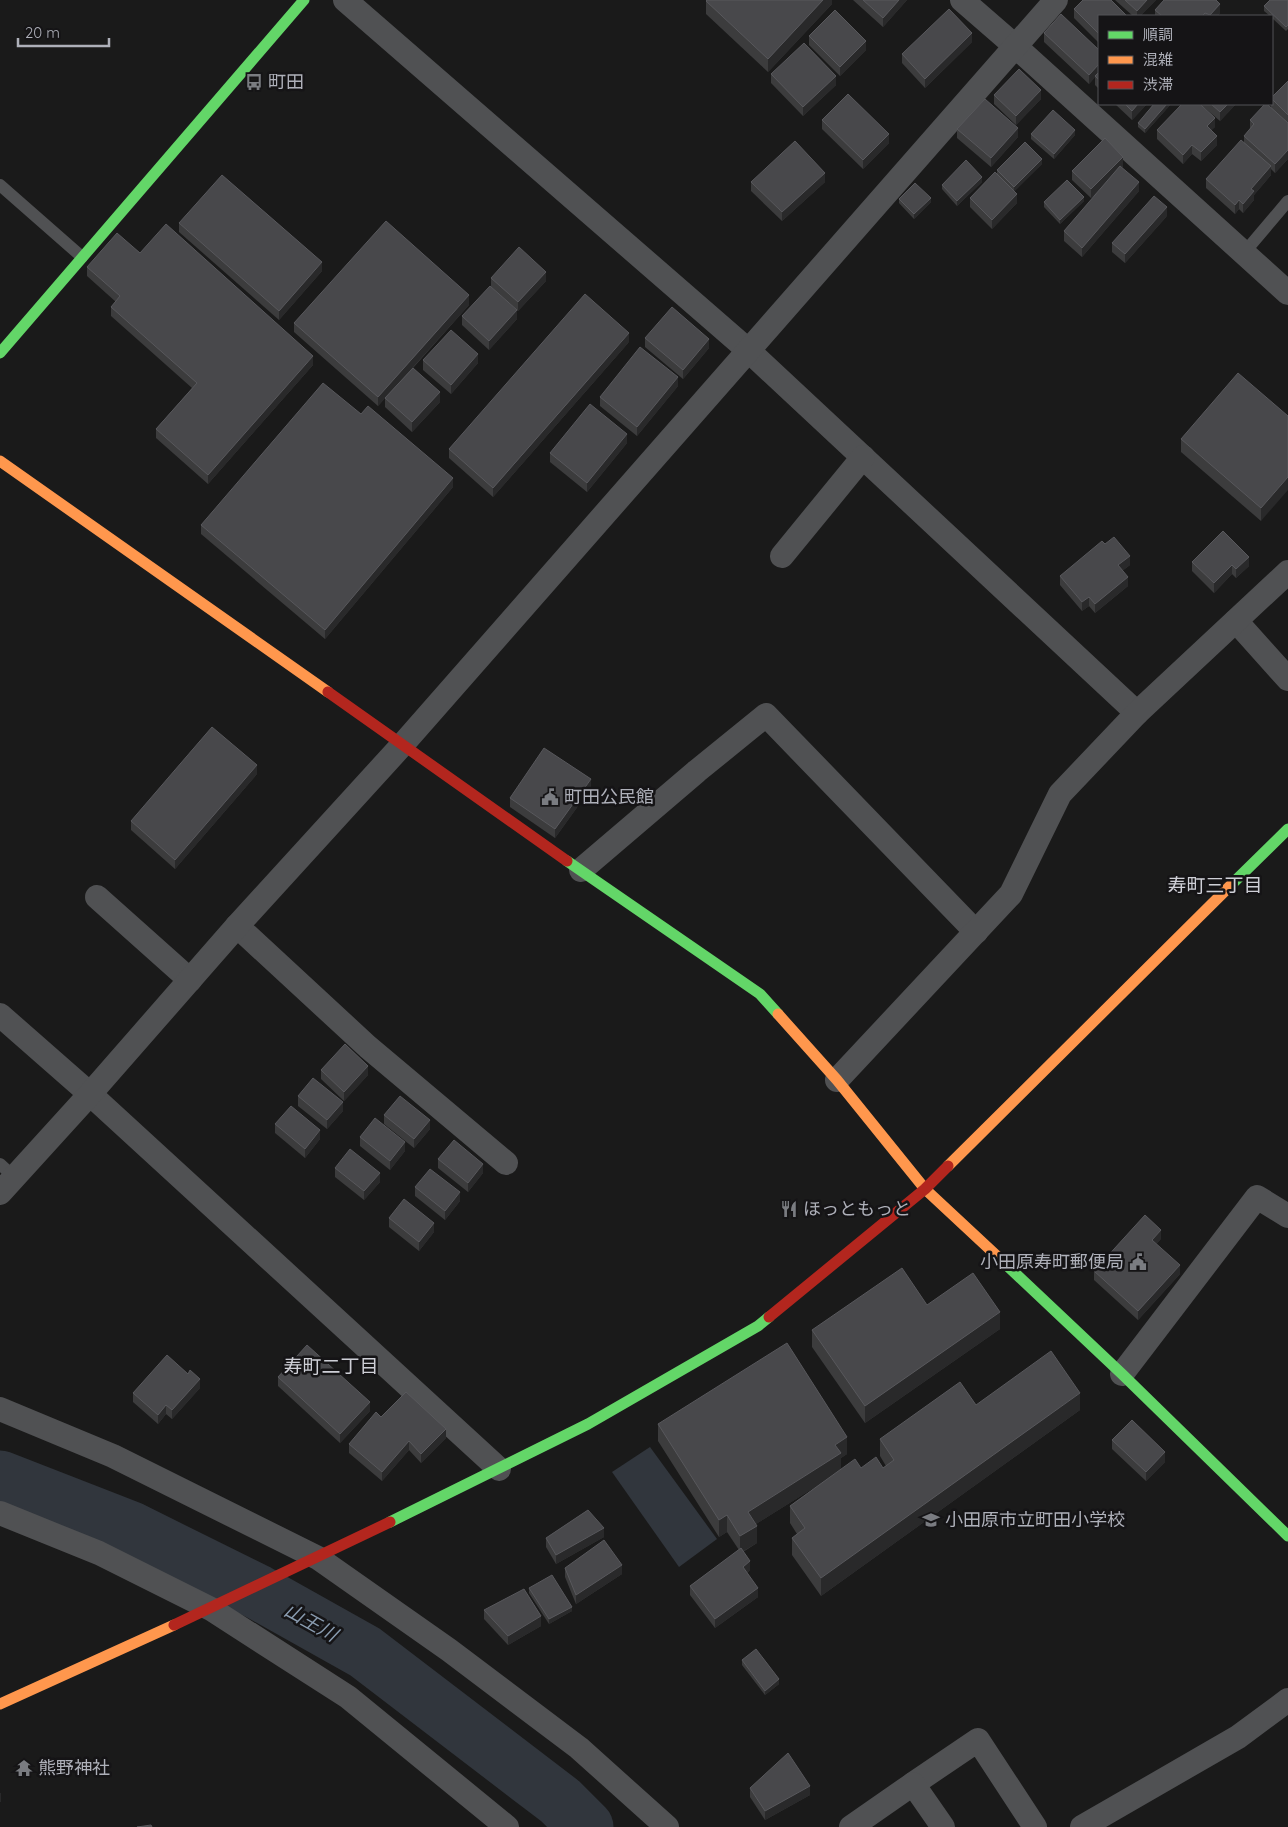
<svg xmlns="http://www.w3.org/2000/svg" width="1288" height="1827" font-family="Quicksand,'Noto Sans JP',sans-serif">
	<style>
		.water { fill: #31363d }
		.lines { fill: none; stroke-linecap: round; stroke-linejoin: round }
		.river { stroke: #31363d; stroke-width: 55 }
		.lane { stroke: #505153; stroke-width: 12 }
		.street { stroke: #505153; stroke-width: 24 }
		.fast { stroke: #63d668; stroke-width: 11 }
		.slow { stroke: #ff974d; stroke-width: 11 }
		.jam { stroke: #b3261e; stroke-width: 11 }
		.wall { fill: #3c3c3d }
		.shaded-wall { fill: #29292a }
		.building { fill: #48484b; stroke: #58585c }
		.labels { text-anchor: middle; stroke-width: 5; stroke-linejoin: round; paint-order: stroke }
		.poi-label { font-size: 18px; fill: #aeb0b9; stroke: #151416; text-anchor: start }
		.neighbourhood-label { font-size: 19px; fill: #cecfd6; stroke: #151416 }
		.water-label { font-size: 19px; font-style: italic; fill: #899baf; stroke: #151416 }
	</style>
	<rect width="100%" height="100%" fill="#1a1a1a"/>
	<path class="water" d="M650,1447L717,1539L679,1567L612,1472Z"/>
	<g class="lines">
		<path class="river" d="M0,1478L131,1529L258,1592L365,1652L560,1801L586,1827"/>
		<g class="lane">
			<path d="M0,185L82,257"/>
			<path d="M1244,253L1288,201"/>
			<path d="M0,1164L14,1177"/>
		</g>
		<g class="street">
			<path d="M345,0L749,351L1137,713"/>
			<path d="M962,0L1015,46L1288,293"/>
			<path d="M782,556L863,457"/>
			<path d="M1236,621L1288,679"/>
			<path d="M581,870L697,771L766,715L976,932"/>
			<path d="M97,897L190,980"/>
			<path d="M237,926L368,1047L506,1163"/>
			<path d="M0,1015L90,1094L499,1469"/>
			<path d="M837,1080L1011,894L1060,794L1137,713L1288,572"/>
			<path d="M0,1193L90,1094L237,926L403,744L1056,0"/>
			<path d="M1122,1374L1257,1197L1288,1216"/>
			<path d="M0,1409L113,1456L318,1558L449,1650L579,1748L667,1827"/>
			<path d="M0,1513L99,1553L211,1609L348,1697L507,1827"/>
			<path d="M913,1784L978,1740L1035,1827"/>
			<path d="M851,1827L913,1784L943,1827"/>
			<path d="M1082,1827L1238,1737L1288,1700"/>
		</g>
		<g class="fast">
			<path d="M0,353L304,0"/>
			<path d="M567,861L760,994L778,1014"/>
			<path d="M1232,884L1288,829"/>
			<path d="M998,1257L1122,1374L1288,1536"/>
			<path d="M390,1522L588,1424L758,1326L769,1317"/>
		</g>
		<g class="slow">
			<path d="M0,461L328,692"/>
			<path d="M778,1014L837,1080L925,1189L998,1257"/>
			<path d="M948,1166L1232,884"/>
			<path d="M0,1704L174,1625"/>
		</g>
		<g class="jam">
			<path d="M328,692L567,861"/>
			<path d="M769,1317L925,1189L948,1166"/>
			<path d="M174,1625L390,1522"/>
		</g>
	</g>
	<g class="wall">
		<path d="M832,0V4L768,72L706,14V1Z"/>
		<path d="M853,0H907L883,27Z"/>
		<path d="M1115,0H1156L1140,16H1133Z"/>
		<path d="M1164,0H1217V1L1220,13L1217,16H1155V10Z"/>
		<path d="M1288,0V29L1286,31L1272,18V16H1270L1264,11V6Z"/>
		<path d="M1074,9L1099,16V43L1074,18Z"/>
		<path d="M1044,33L1099,50V89L1095,85V77L1089,84L1044,42Z"/>
		<path d="M809,36L866,50L840,76L809,45Z"/>
		<path d="M972,42L925,88L902,63V54Z"/>
		<path d="M771,74L836,85L803,116L771,83Z"/>
		<path d="M1288,81V159L1275,173L1271,169V175L1254,195V200L1243,213L1239,209L1235,214L1206,188V179L1244,143V136L1250,129V120L1271,107V104H1272V97Z"/>
		<path d="M994,95L1041,99L1016,125L994,104Z"/>
		<path d="M1115,104H1147L1132,120Z"/>
		<path d="M1154,104H1171L1145,133L1138,127V123Z"/>
		<path d="M1200,104H1236L1220,121Z"/>
		<path d="M822,120L889,143L863,169L822,129Z"/>
		<path d="M1215,127L1211,130L1217,145L1201,161L1192,154L1183,164L1157,139V130Z"/>
		<path d="M957,129L1018,137L991,167L957,138Z"/>
		<path d="M1031,134L1075,135L1054,159L1031,139Z"/>
		<path d="M1042,164L1014,191L1017,203L992,229L970,207V198L997,174V170Z"/>
		<path d="M1123,166L1122,168L1139,191L1082,257L1064,241V231L1105,185L1091,198L1072,180V171Z"/>
		<path d="M751,182H825L782,221L751,191Z"/>
		<path d="M982,182L957,206L942,189V185Z"/>
		<path d="M899,199L931,202L914,219L899,203Z"/>
		<path d="M1084,201L1060,224L1044,207V202Z"/>
		<path d="M1167,216L1125,263L1112,252V243Z"/>
		<path d="M179,223L322,271L279,320L179,232Z"/>
		<path d="M140,253L313,365L208,484L156,438V429L192,388L111,316V307L116,302L87,276V267Z"/>
		<path d="M491,278L546,281L518,311L491,287Z"/>
		<path d="M469,305L413,368L440,402L412,432L385,407V398L378,406L294,332V323Z"/>
		<path d="M462,316L517,319L489,350L462,325Z"/>
		<path d="M645,338L709,348L683,379L645,347Z"/>
		<path d="M629,342L493,497L449,458V449Z"/>
		<path d="M423,360L478,363L451,394L423,370Z"/>
		<path d="M678,386L637,436L600,406V397Z"/>
		<path d="M1288,416L1261,521L1181,452V439Z"/>
		<path d="M627,443L587,492L550,462V453Z"/>
		<path d="M453,487L325,639L201,534V525Z"/>
		<path d="M1105,544L1130,565L1122,571L1128,586L1095,613L1089,606L1082,611L1060,585V576Z"/>
		<path d="M1192,562L1249,566L1236,578L1232,574L1214,593L1192,571Z"/>
		<path d="M257,774L175,869L131,830V821Z"/>
		<path d="M591,788L555,838L510,807V798Z"/>
		<path d="M321,1070L368,1075L344,1101L321,1079Z"/>
		<path d="M298,1096L343,1111L327,1129L298,1106Z"/>
		<path d="M384,1115L430,1129L414,1148L384,1124Z"/>
		<path d="M275,1124L320,1139L305,1158L275,1133Z"/>
		<path d="M360,1137L405,1151L390,1170L360,1146Z"/>
		<path d="M438,1159L483,1173L468,1192L438,1168Z"/>
		<path d="M335,1168L380,1182L364,1200L335,1177Z"/>
		<path d="M415,1187L460,1201L445,1220L415,1196Z"/>
		<path d="M389,1218L434,1232L419,1251L389,1227Z"/>
		<path d="M1161,1239L1156,1244L1180,1274L1138,1320L1094,1280V1271Z"/>
		<path d="M1000,1329L865,1423L812,1347V1330Z"/>
		<path d="M278,1377L370,1411L340,1443L278,1386Z"/>
		<path d="M200,1388L172,1419L166,1414L158,1424L133,1402V1393Z"/>
		<path d="M976,1405L1080,1410L821,1596L792,1555V1538L797,1534L790,1523V1506L820,1484L756,1524L757,1543L743,1552L750,1570L747,1573L758,1597L715,1628L690,1595V1586L739,1550L727,1532L719,1537L658,1441V1424L847,1454L841,1458V1469L883,1468L886,1466L880,1456V1439Z"/>
		<path d="M381,1417L446,1438L421,1463L409,1450L382,1481L349,1453V1444Z"/>
		<path d="M1112,1440L1165,1462L1146,1481L1112,1449Z"/>
		<path d="M604,1537L556,1564L546,1547V1538Z"/>
		<path d="M565,1568L622,1574L576,1604L565,1577Z"/>
		<path d="M529,1588L572,1611L549,1624L529,1593Z"/>
		<path d="M484,1610L541,1626L508,1645L484,1619Z"/>
		<path d="M742,1660L779,1684L765,1695L742,1665Z"/>
		<path d="M750,1788L810,1795L765,1820L750,1797Z"/>
	</g>
	<g class="shaded-wall">
		<path d="M823,0H832V4L768,72V59Z"/>
		<path d="M899,0H907L883,27V18Z"/>
		<path d="M1147,0H1156L1140,16H1137V11Z"/>
		<path d="M1220,4V13L1217,16H1210V15Z"/>
		<path d="M972,33V42L925,88V79Z"/>
		<path d="M866,41V50L840,76V67Z"/>
		<path d="M1099,64V73L1089,84V75Z"/>
		<path d="M836,76V85L803,116V107Z"/>
		<path d="M1041,90V99L1016,125V116Z"/>
		<path d="M1138,104H1147L1132,120V111Z"/>
		<path d="M1167,104H1171L1145,133V129Z"/>
		<path d="M1228,104H1236L1220,121V112Z"/>
		<path d="M1215,118V127L1207,135V126Z"/>
		<path d="M1018,128V137L991,167V158Z"/>
		<path d="M1075,130V135L1054,159V154Z"/>
		<path d="M889,134V143L863,169V160Z"/>
		<path d="M1217,136V145L1201,161V152Z"/>
		<path d="M1192,145V154L1183,164V155Z"/>
		<path d="M1288,150V159L1275,173V164Z"/>
		<path d="M1123,157V166L1091,198V189Z"/>
		<path d="M1042,159V164L1014,192V187Z"/>
		<path d="M1271,166V175L1254,195V200L1243,213V204L1251,189Z"/>
		<path d="M825,173V182L782,221V212Z"/>
		<path d="M982,177V182L957,206V201Z"/>
		<path d="M1139,182V191L1082,257V248Z"/>
		<path d="M1017,194V203L992,229V220Z"/>
		<path d="M1084,197V201L1060,224V220Z"/>
		<path d="M931,198V202L914,219V214Z"/>
		<path d="M1239,200V209L1235,214V205Z"/>
		<path d="M1167,207V216L1125,263V254Z"/>
		<path d="M322,262V271L279,320V311Z"/>
		<path d="M546,272V281L518,311V302Z"/>
		<path d="M469,295V305L378,406V397Z"/>
		<path d="M517,310V319L489,350V341Z"/>
		<path d="M629,333V342L493,497V488Z"/>
		<path d="M709,339V348L683,379V370Z"/>
		<path d="M478,354V363L451,394V385Z"/>
		<path d="M313,356V365L208,484V475Z"/>
		<path d="M678,377V386L637,436V427Z"/>
		<path d="M440,392V402L412,432V422Z"/>
		<path d="M627,434V443L587,492V483Z"/>
		<path d="M1288,477V490L1261,521V508Z"/>
		<path d="M453,478V487L325,639V630Z"/>
		<path d="M1130,556V565L1118,574V565Z"/>
		<path d="M1249,557V566L1236,578V569Z"/>
		<path d="M1232,565V574L1214,593V583Z"/>
		<path d="M1128,577V586L1095,613V604Z"/>
		<path d="M1089,597V606L1082,611V602Z"/>
		<path d="M257,765V774L175,869V860Z"/>
		<path d="M591,779V788L555,838V829Z"/>
		<path d="M368,1066V1075L344,1101V1092Z"/>
		<path d="M343,1102V1111L327,1129V1120Z"/>
		<path d="M430,1120V1129L414,1148V1139Z"/>
		<path d="M320,1130V1139L305,1158V1149Z"/>
		<path d="M405,1142V1151L390,1170V1161Z"/>
		<path d="M483,1164V1173L468,1192V1183Z"/>
		<path d="M380,1173V1182L364,1200V1191Z"/>
		<path d="M460,1192V1201L445,1220V1211Z"/>
		<path d="M434,1223V1232L419,1251V1242Z"/>
		<path d="M1161,1230V1239L1152,1249V1240Z"/>
		<path d="M1180,1265V1274L1138,1320V1311Z"/>
		<path d="M1000,1312V1329L865,1423V1406Z"/>
		<path d="M200,1379V1388L172,1419V1410Z"/>
		<path d="M1080,1393V1410L821,1596V1578Z"/>
		<path d="M370,1402V1411L340,1443V1434Z"/>
		<path d="M166,1405V1414L158,1424V1415Z"/>
		<path d="M446,1429V1438L421,1463V1454Z"/>
		<path d="M847,1437V1454L841,1458V1471L748,1529V1512L835,1445Z"/>
		<path d="M409,1441V1450L382,1481V1472Z"/>
		<path d="M1165,1452V1462L1146,1481V1472Z"/>
		<path d="M727,1515V1532L719,1537V1520Z"/>
		<path d="M757,1526V1543L740,1553V1536Z"/>
		<path d="M604,1528V1537L556,1564V1555Z"/>
		<path d="M750,1561V1570L743,1576V1567Z"/>
		<path d="M622,1565V1574L576,1604V1595Z"/>
		<path d="M758,1588V1597L715,1628V1619Z"/>
		<path d="M572,1607V1611L549,1624V1619Z"/>
		<path d="M541,1616V1626L508,1645V1636Z"/>
		<path d="M779,1679V1684L765,1695V1691Z"/>
		<path d="M810,1786V1795L765,1820V1811Z"/>
		<rect x="0" y="1793" width="1" height="9"/>
	</g>
	<g class="building">
		<path d="M707,0H823L768,59L706,1Z"/>
		<path d="M863,0H899L883,18Z"/>
		<path d="M1083,0H1111L1127,16H1099V34L1074,9Z"/>
		<path d="M1125,0H1147L1137,11Z"/>
		<path d="M1164,0H1216L1220,4L1210,15L1205,13L1202,16H1162L1155,10Z"/>
		<path d="M1270,0H1288V25L1286,27L1264,6Z"/>
		<path d="M949,9L972,33L925,79L902,54Z"/>
		<path d="M835,10L866,41L840,67L809,36Z"/>
		<path d="M1061,14L1099,50V64L1089,75L1044,33Z"/>
		<path d="M804,43L836,76L803,107L771,74Z"/>
		<path d="M1019,69L1041,90L1016,116L994,95Z"/>
		<path d="M1099,72V80L1095,76Z"/>
		<path d="M1288,81V115L1272,99V97Z"/>
		<path d="M848,94L889,134L863,160L822,120Z"/>
		<path d="M985,99L1018,128L991,158L957,129Z"/>
		<path d="M1125,104H1138L1132,111Z"/>
		<path d="M1154,104H1167L1145,129L1138,123Z"/>
		<path d="M1182,104H1200L1215,118L1207,126L1217,136L1201,152L1192,145L1183,155L1157,130Z"/>
		<path d="M1211,104H1228L1220,112Z"/>
		<path d="M1265,104H1267L1288,123V150L1275,164L1244,136L1254,124L1250,120Z"/>
		<path d="M1053,110L1075,130L1054,154L1031,134Z"/>
		<path d="M1105,138L1123,157L1091,189L1072,171Z"/>
		<path d="M1241,140L1271,166L1251,189L1254,191L1243,204L1239,200L1235,205L1206,179Z"/>
		<path d="M795,141L825,173L782,212L751,182Z"/>
		<path d="M1025,142L1042,159L1014,187L997,170Z"/>
		<path d="M966,160L982,177L957,201L942,185Z"/>
		<path d="M1120,166L1139,182L1082,248L1064,231Z"/>
		<path d="M995,172L1017,194L992,220L970,198Z"/>
		<path d="M222,175L322,262L279,311L179,223Z"/>
		<path d="M1067,180L1084,197L1060,220L1044,202Z"/>
		<path d="M915,183L931,198L914,214L899,199Z"/>
		<path d="M1154,196L1167,207L1125,254L1112,243Z"/>
		<path d="M386,221L469,295L378,397L294,323Z"/>
		<path d="M166,224L313,356L208,475L156,429L197,383L111,307L120,296L87,267L117,233L140,253Z"/>
		<path d="M519,247L546,272L518,302L491,278Z"/>
		<path d="M490,286L517,310L489,341L462,316Z"/>
		<path d="M585,294L629,333L493,488L449,449Z"/>
		<path d="M672,307L709,339L683,370L645,338Z"/>
		<path d="M451,330L478,354L451,385L423,360Z"/>
		<path d="M640,347L678,377L637,427L600,397Z"/>
		<path d="M413,368L440,392L412,422L385,398Z"/>
		<path d="M1238,373L1288,416V477L1261,508L1181,439Z"/>
		<path d="M323,383L361,414L368,406L453,478L325,630L201,525Z"/>
		<path d="M590,404L627,434L587,483L550,453Z"/>
		<path d="M1223,531L1249,557L1236,569L1232,565L1214,583L1192,562Z"/>
		<path d="M1114,537L1130,556L1118,565L1128,577L1095,604L1089,597L1082,602L1060,576L1102,541L1105,544Z"/>
		<path d="M212,727L257,765L175,860L131,821Z"/>
		<path d="M544,748L591,779L555,829L510,798Z"/>
		<path d="M345,1044L368,1066L344,1092L321,1070Z"/>
		<path d="M313,1078L343,1102L327,1120L298,1096Z"/>
		<path d="M400,1096L430,1120L414,1139L384,1115Z"/>
		<path d="M291,1106L320,1130L305,1149L275,1124Z"/>
		<path d="M375,1118L405,1142L390,1161L360,1137Z"/>
		<path d="M454,1140L483,1164L468,1183L438,1159Z"/>
		<path d="M350,1149L380,1173L364,1191L335,1168Z"/>
		<path d="M430,1169L460,1192L445,1211L415,1187Z"/>
		<path d="M404,1199L434,1223L419,1242L389,1218Z"/>
		<path d="M1145,1215L1161,1230L1152,1240L1180,1265L1138,1311L1094,1271Z"/>
		<path d="M902,1268L927,1305L973,1273L1000,1312L865,1406L812,1330Z"/>
		<path d="M787,1343L847,1437L835,1445L841,1453L748,1512L757,1526L740,1536L727,1515L719,1520L658,1424Z"/>
		<path d="M307,1345L370,1402L340,1434L278,1377Z"/>
		<path d="M1051,1351L1080,1393L821,1578L792,1538L805,1528L790,1506L855,1459L861,1468L876,1457L883,1468L894,1460L880,1439L960,1382L976,1405Z"/>
		<path d="M167,1355L188,1374L190,1370L200,1379L172,1410L166,1405L158,1415L133,1393Z"/>
		<path d="M406,1392L446,1429L421,1454L409,1441L382,1472L349,1444L376,1412L381,1417Z"/>
		<path d="M1132,1420L1165,1452L1146,1472L1112,1440Z"/>
		<path d="M588,1510L604,1528L556,1555L546,1538Z"/>
		<path d="M604,1540L622,1565L576,1595L565,1568Z"/>
		<path d="M741,1548L750,1561L743,1567L758,1588L715,1619L690,1586Z"/>
		<path d="M552,1575L572,1607L549,1619L529,1588Z"/>
		<path d="M524,1589L541,1616L508,1636L484,1610Z"/>
		<path d="M756,1649L779,1679L765,1691L742,1660Z"/>
		<path d="M788,1753L810,1786L765,1811L750,1788Z"/>
		<path d="M151,1825L152,1827H137Z"/>
	</g>
	<defs>
		<g id="bus-bare" transform="scale(1.35)"><path d="M-5-6H5V4H4V6H2V4H-2V6H-4V4H-5ZM-3.5-4V0h7V-4ZM-3.5 1.2v1.5H-2V1.2ZM2 1.2v1.5H3.5V1.2Z" fill="#7a7c81" stroke="#151416" stroke-width="2.5" paint-order="stroke"/></g>
		<g id="civic-bare" transform="scale(1.35)"><path d="M-.6-6.5H3V-4.5H.6V-3L4-1V1h2V6H-6V1h2V-1L-.6-3ZM-1.2 2.5V6h2.4V2.5Z" fill="#7a7c81" stroke="#151416" stroke-width="2.5" paint-order="stroke"/></g>
		<g id="restaurant-bare" transform="scale(1.35)"><path d="M-5-6h1v4h1v-4h1v4h1v-4h1v5L-1.5 .5V6h-2V.5L-5-1ZM5-6V6H3V1.5H1.5Q1.5-4 5-6Z" fill="#7a7c81" stroke="#151416" stroke-width="2.5" paint-order="stroke"/></g>
		<g id="school-bare" transform="scale(1.35)"><path d="M0-5L7-2L0 1L-7-2ZM-4 1L0 2.5L4 1V4Q0 6-4 4Z" fill="#7a7c81" stroke="#151416" stroke-width="2.5" paint-order="stroke"/></g>
		<g id="temple-bare" transform="scale(1.35)"><path d="M0-6L5-2H3V0L6.5 2.5H4V6H1.5V3h-3V6H-4V2.5H-6.5L-3 0V-2H-5Z" fill="#7a7c81" stroke="#151416" stroke-width="2.5" paint-order="stroke"/></g>
	</defs>
	<g fill-rule="evenodd">
		<use href="#bus-bare" x="254" y="82"/>
		<use href="#civic-bare" x="550" y="797"/>
		<use href="#restaurant-bare" x="789" y="1209"/>
		<use href="#civic-bare" x="1138" y="1262"/>
		<use href="#school-bare" x="931" y="1520"/>
		<use href="#temple-bare" x="24" y="1768"/>
	</g>
	<g class="labels">
		<g class="poi-label">
			<text x="268" y="88">町田</text>
			<text x="564" y="803">町田公民館</text>
			<text x="803" y="1215">ほっともっと</text>
			<text x="1124" y="1268" text-anchor="end">小田原寿町郵便局</text>
			<text x="945" y="1526">小田原市立町田小学校</text>
			<text x="38" y="1774">熊野神社</text>
		</g>
		<g class="neighbourhood-label">
			<text x="1215" y="892">寿町三丁目</text>
			<text x="331" y="1373">寿町二丁目</text>
		</g>
		<g class="water-label">
			<text transform="translate(311 1622) rotate(29)" y="7">山王川</text>
		</g>
	</g>
	<rect x="1098" y="15" width="175" height="90" fill="#151416" stroke="#525257"/>
	<rect x="1108" y="31" width="25" height="8" fill="#63d668" stroke="#525257"/>
	<text x="1143" y="40" font-size="15" fill="#aeb0b9">順調</text>
	<rect x="1108" y="56" width="25" height="8" fill="#ff974d" stroke="#525257"/>
	<text x="1143" y="65" font-size="15" fill="#aeb0b9">混雑</text>
	<rect x="1108" y="81" width="25" height="8" fill="#b3261e" stroke="#525257"/>
	<text x="1143" y="90" font-size="15" fill="#aeb0b9">渋滞</text>
	<path d="M18 38v8h91v-8" fill="none" stroke="#aeb0b9" stroke-width="2.5"/>
	<text x="25" y="38" font-size="15" fill="#aeb0b9" stroke="#151416" stroke-width="4" paint-order="stroke">20 m</text>
</svg>
